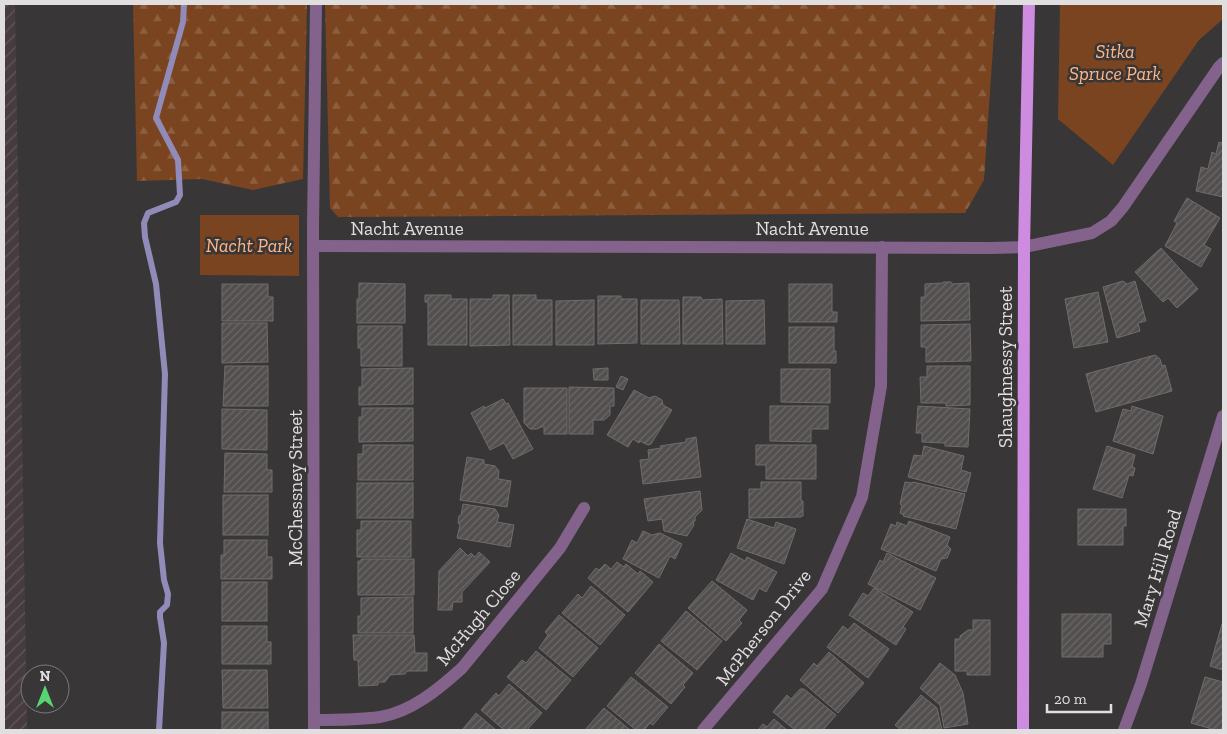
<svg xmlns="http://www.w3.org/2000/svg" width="1227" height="734" font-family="'Zilla Slab',serif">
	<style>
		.industrial { fill: url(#industrial-furrows) }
		.forest { fill: url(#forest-firs) }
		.park { fill: #79441f }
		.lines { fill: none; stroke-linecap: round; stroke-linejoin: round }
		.stream { stroke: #908bb9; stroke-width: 6 }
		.building { fill: url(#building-hatch); stroke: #706c6c }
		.minor { stroke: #83638c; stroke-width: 12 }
		.major { stroke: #ce8ce0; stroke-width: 12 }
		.labels { text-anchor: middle; stroke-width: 5; stroke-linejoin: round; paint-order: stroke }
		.park-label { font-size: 19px; font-style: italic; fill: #feb688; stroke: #393637 }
		.street-label { font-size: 19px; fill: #e0dedf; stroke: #393637 }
	</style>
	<defs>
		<pattern id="industrial-furrows" width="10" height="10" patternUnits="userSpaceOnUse" patternTransform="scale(1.25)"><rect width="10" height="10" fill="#463c40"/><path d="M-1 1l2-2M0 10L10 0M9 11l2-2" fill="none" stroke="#60585b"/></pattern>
		<pattern id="forest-firs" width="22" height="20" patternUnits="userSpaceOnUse" patternTransform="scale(1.25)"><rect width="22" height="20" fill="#79441f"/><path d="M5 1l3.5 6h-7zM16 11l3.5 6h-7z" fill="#8c5f3f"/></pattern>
		<pattern id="building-hatch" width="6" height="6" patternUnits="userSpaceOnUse" patternTransform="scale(1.25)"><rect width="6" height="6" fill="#534f4f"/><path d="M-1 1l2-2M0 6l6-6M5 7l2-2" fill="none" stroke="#6b6868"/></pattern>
	</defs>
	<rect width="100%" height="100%" fill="#393637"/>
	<path class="industrial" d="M4,4H15L27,730H4Z"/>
	<g class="forest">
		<path d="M133,4H307L303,179L253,190L202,179L137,181Z"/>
		<path d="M325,4H996L984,180L965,213L338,217L330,208Z"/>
	</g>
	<g class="park">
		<path d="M1060,4H1223V19L1199,40L1113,165L1058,119Z"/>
		<path d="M200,215H299V276L200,275Z"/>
	</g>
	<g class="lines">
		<path class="stream" d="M159,730L164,643L160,617V612L167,605L168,594L164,580L160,543L165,374L156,284L145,237L144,223L148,213L176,202L180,195L178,160L156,118L183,22L184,4"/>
	</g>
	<g class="building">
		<path d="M1223,139V197L1196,191L1201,167L1208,169L1212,152L1216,154L1219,142L1222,143Z"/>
		<path d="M1187,198L1220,218L1204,245L1211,249L1201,267L1165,246L1177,223L1174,221Z"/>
		<path d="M1161,248L1198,289L1177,308L1168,298L1163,302L1135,272Z"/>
		<path d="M1123,281L1127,284L1135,281L1146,321L1138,323L1140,331L1117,338L1103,287Z"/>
		<path d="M944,282H951L952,284L969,283L970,320L921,321V297H925V284L942,283Z"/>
		<path d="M359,283L405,284V323H357V299H359Z"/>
		<path d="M222,284H268V297H273V321H222Z"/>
		<path d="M789,284H832V312H837V322H789Z"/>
		<path d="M1098,292L1108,342L1074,348L1065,299Z"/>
		<path d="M425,295H451V299H467V345H428V302H425Z"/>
		<path d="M493,295H509L510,345L470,346V299H493Z"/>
		<path d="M513,295H536V300H552V345H513Z"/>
		<path d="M598,296H621V299H637V343L598,344Z"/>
		<path d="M683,297H701L702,300L722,299L723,344H683Z"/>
		<path d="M594,300V345H556V301Z"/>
		<path d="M641,300H679L680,344H641Z"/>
		<path d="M764,300L765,344H726V301Z"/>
		<path d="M222,323H267L268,362L222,363Z"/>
		<path d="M970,324L971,361L926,362V347H921V325Z"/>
		<path d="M358,326H402V366H361V348H358Z"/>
		<path d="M789,327H834V351H836V363H789Z"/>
		<path d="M1155,355L1160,359L1162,366L1165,365L1172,391L1096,412L1086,374Z"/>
		<path d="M225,366H268V406H223Z"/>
		<path d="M927,366H970V405L946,406V403H921L920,377H927Z"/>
		<path d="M413,368V404L359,405V387H362V369Z"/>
		<path d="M608,368V380H594L593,369Z"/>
		<path d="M781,369H830V403L781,402Z"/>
		<path d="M621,376L628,379L623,390L616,387Z"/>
		<path d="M569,387L614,388V406H610V415L604,420H593V434H569Z"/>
		<path d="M524,388H567V434H544V426L537,429H530L524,423Z"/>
		<path d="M634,390L649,398L655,396L662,400L663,405L672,410L651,444L648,445L640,441L639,443L633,439L628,447L607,435Z"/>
		<path d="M503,399L506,404L508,403L533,449L513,459L504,443L490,450L471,413L484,406L485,408Z"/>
		<path d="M770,406H828V429H811V442L770,441Z"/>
		<path d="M918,406L970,409L968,447L945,446V443L922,442V433H916Z"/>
		<path d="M1132,406L1163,416L1153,454L1113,441L1123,409L1131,411Z"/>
		<path d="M362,408H413V441L359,442V417H362Z"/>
		<path d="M222,409L267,410V450L222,449Z"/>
		<path d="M696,437L701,477L643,484L640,460L649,459L648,450L661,448L660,446L686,442V439Z"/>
		<path d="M363,445H413V480H358V454H363Z"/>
		<path d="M756,445H816V479H766V465H756Z"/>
		<path d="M924,446L964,456L961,470L971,473L966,492L908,477L914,455L922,456Z"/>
		<path d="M1107,446L1135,455L1132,467L1135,468L1133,476L1129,475L1122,498L1093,489Z"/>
		<path d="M225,453L267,454V470H272V492H224Z"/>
		<path d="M467,457L484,460V464L495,466L499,471L498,479L511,481L507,507L460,500Z"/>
		<path d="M761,482H801V501H803V516H801V517L749,518V489H761Z"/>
		<path d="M905,482L912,483L913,482L965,494L956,529L903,516L904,515L900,513L902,505L900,504Z"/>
		<rect x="357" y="483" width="56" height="35"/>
		<path d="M700,491L702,510L695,517V521H693L694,525L687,536L664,531L662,519L648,521L644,499Z"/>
		<rect x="223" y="495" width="45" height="40"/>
		<path d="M463,504L495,509L499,515L497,522L514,525L510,547L457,538L460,525L458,523L459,516L461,515Z"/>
		<path d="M1078,509H1126V526H1123V545H1078Z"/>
		<path d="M747,519L774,528L776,522L796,529L784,564L737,548Z"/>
		<path d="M361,521H411V557H357V530H361Z"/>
		<path d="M909,521L950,537L947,545L951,549L947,558L941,559L936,571L881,549L891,524L896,526L897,522L907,526Z"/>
		<path d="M643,531L652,535L660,533L682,544L675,559L670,556L659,578L623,559L632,540L637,543Z"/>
		<path d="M224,540H267V557H272V579H221V555H224Z"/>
		<path d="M460,548L468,556L471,553L475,557L479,552L490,562L462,592V602H453L452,610H438L439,571Z"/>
		<path d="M731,553L745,561L747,557L777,572L766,592L759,588L753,600L716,580Z"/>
		<path d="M887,553L936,578L920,610L868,584L880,560L883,562Z"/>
		<path d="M361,559H414V595H358V561H361Z"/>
		<path d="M617,562L624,567L626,564L638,574L640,571L653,582L628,612L588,578L596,568L599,570L605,564L611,569Z"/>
		<path d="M712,581L747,610L739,620L742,623L726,641L688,608Z"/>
		<rect x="222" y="582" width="45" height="39"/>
		<path d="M591,586L625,615L600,645L562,613L578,594L582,598Z"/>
		<path d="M874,588L913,612L903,627L906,629L896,645L849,615L863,593L868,596Z"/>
		<path d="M413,597V633H358V616H361V598Z"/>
		<path d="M686,611L722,641L697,670L661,641Z"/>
		<path d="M1062,614H1111V644H1103V657H1062Z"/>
		<path d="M559,615L598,648L573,677L539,648L548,635L545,632Z"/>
		<path d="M973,620H990V675H967V671H955V639H960V636L968,630H973Z"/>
		<path d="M854,623L889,649L868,678L827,647L843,626L848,630Z"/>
		<path d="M1222,624L1223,625V670L1210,666Z"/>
		<path d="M222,626H267V642H271V664H222Z"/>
		<path d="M353,635H414L415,653H427V671H407L405,674L390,675L385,682H378V685L359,686L358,660H354Z"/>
		<path d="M659,644L693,673L683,685L685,687L671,704L635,673Z"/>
		<path d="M536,651L571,680L546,710L507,677L522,660L526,663Z"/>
		<path d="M829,652L864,683L838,713L800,680L814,663L817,666Z"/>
		<path d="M940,663L955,675L963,693L968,724L944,728L940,705L920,688Z"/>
		<path d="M222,670H267L268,708H223Z"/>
		<path d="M631,677L668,707L653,725L650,723L644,730H636L607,706Z"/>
		<path d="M1205,677L1223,682V730H1216L1191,723Z"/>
		<path d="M509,684L542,713L527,730H504L481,710L496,693L499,696Z"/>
		<path d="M800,689H804L836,715L823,730H795L773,712L787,695L791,699Z"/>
		<path d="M921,695L937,708L942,730H901L895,725Z"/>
		<path d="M604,708L630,730H585Z"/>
		<rect x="222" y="712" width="46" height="18"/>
		<path d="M476,713L496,730H462Z"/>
		<path d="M774,719L787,730H758L763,724L767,727Z"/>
	</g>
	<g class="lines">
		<g class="minor">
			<path d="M314,246L991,248L1024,247L1092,233L1111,221L1123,207L1219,67L1223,63"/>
			<path d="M314,720C336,720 358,720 380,717C411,712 439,689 462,668L560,548L584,508"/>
			<path d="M314,730L313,226L316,4"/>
			<path d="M703,730L822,589L862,497L881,386L882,247"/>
			<path d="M1124,730L1141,684L1223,416"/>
		</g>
		<path class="major" d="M1023,730L1024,247L1029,4"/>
	</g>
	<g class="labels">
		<g class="park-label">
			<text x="1115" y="58">Sitka<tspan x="1115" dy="22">Spruce Park</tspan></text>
			<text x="249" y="252">Nacht Park</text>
		</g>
		<g class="street-label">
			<text x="407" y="235">Nacht Avenue</text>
			<text x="812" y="235">Nacht Avenue</text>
			<text transform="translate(1005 367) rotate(-90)" y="7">Shaughnessy Street</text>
			<text transform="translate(295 488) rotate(-90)" y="7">McChessney Street</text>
			<text transform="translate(1157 568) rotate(-73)" y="7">Mary Hill Road</text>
			<text transform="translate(478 617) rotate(-50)" y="7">McHugh Close</text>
			<text transform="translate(763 627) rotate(-52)" y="7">McPherson Drive</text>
		</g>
	</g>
	<rect width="1227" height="734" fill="none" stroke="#e0dedf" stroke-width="10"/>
	<g transform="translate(45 689)"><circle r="24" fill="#393637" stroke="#7c797a"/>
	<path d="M0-4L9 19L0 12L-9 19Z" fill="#57d570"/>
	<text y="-8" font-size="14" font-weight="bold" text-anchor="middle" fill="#e0dedf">N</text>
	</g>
	<path d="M1047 704v8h64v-8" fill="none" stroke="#e0dedf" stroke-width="2.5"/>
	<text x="1054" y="704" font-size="15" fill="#e0dedf" stroke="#393637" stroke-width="4" paint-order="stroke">20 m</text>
</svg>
